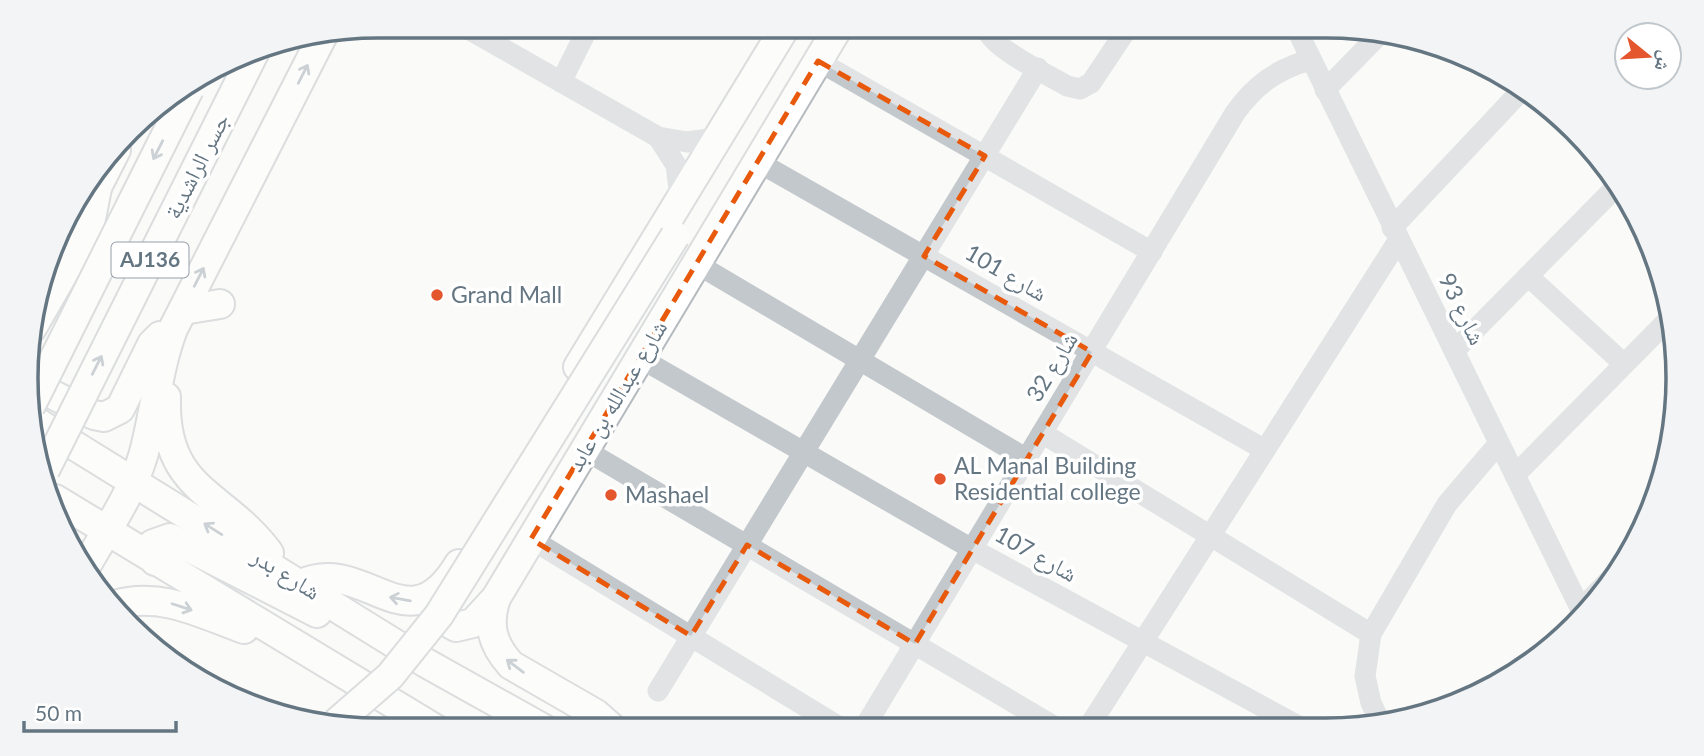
<svg xmlns="http://www.w3.org/2000/svg" width="1704" height="756" font-family="Lato,'Noto Naskh Arabic',sans-serif">
	<style>
		.lines { fill: none; stroke-linecap: round; stroke-linejoin: round }
		.major-casing { stroke: #b5babe; stroke-width: 32 }
		.minor { stroke: #c3c8cc; stroke-width: 21 }
		.major { stroke: #fff; stroke-width: 28 }
		.major-bridge-casing { stroke: #b5babe; stroke-width: 32; stroke-linecap: butt }
		.major-bridge { stroke: #fff; stroke-width: 28 }
		.oneway { stroke: #939fa8 }
		.marked { fill: none; stroke: #e8590c; stroke-width: 5; stroke-dasharray: 14 9; stroke-linejoin: round }
		.poi-dot { fill: #e4572e; stroke: #fff; stroke-width: 2.5 }
		.labels { text-anchor: middle; stroke-width: 7; stroke-linejoin: round; paint-order: stroke }
		.shield { fill: #fff; stroke: #939fa8; stroke-width: 2 }
		.shield-label { font-size: 21px; font-weight: bold; fill: #657683 }
		.street-label { font-size: 23px; fill: #657683; stroke: #fff }
		.poi-label { font-size: 23px; fill: #657683; stroke: #fff; text-anchor: start }
		.rim { fill: none; stroke: #657683; stroke-width: 3.5 }
	</style>
	<rect width="100%" height="100%" fill="#fafaf8"/>
	<g class="lines">
		<g class="major-casing">
			<g id="major">
				<path d="M89,203L116,150"/>
				<path d="M60,239L82,217"/>
				<path d="M183,310L220,304"/>
				<path d="M32,328L89,229L97,188"/>
				<path d="M578,367L786,26"/>
				<path d="M31,384L94,415L104,417L120,409L152,344L160,336"/>
				<path d="M166,397C163,492 223,491 269,553"/>
				<path d="M30,418L426,663L544,729"/>
				<path d="M55,499L437,730"/>
				<path d="M155,561L151,556L153,544L170,538L317,613"/>
				<path d="M85,568C105,532 131,496 143,456C155,414 157,371 173,329L323,35"/>
				<path d="M301,584C366,554 407,650 459,564"/>
				<path d="M445,591C439,607 440,619 456,627L473,623L496,598"/>
				<path d="M115,605C160,591 202,614 244,629"/>
				<path d="M613,729L596,714L511,665C492,644 487,625 496,598L839,26"/>
			</g>
		</g>
		<g class="minor">
			<path d="M463,26L658,137L687,142L716,138"/>
			<path d="M985,26C990,48 1047,74 1067,86L1080,89L1091,83L1129,26"/>
			<path d="M1295,26L1583,614"/>
			<path d="M818,61L1152,252"/>
			<path d="M561,82L589,26"/>
			<path d="M1325,90L1379,35"/>
			<path d="M658,137L676,165L680,198"/>
			<path d="M758,162L1265,450"/>
			<path d="M1392,228L1520,92"/>
			<path d="M697,264L1027,459"/>
			<path d="M1528,276L1624,364"/>
			<path d="M1454,351L1615,188"/>
			<path d="M640,358L972,549L1300,727"/>
			<path d="M1042,433L1371,634"/>
			<path d="M585,450L1057,728"/>
			<path d="M1515,475L1668,320"/>
			<path d="M531,539L841,728"/>
			<path d="M1581,609L1615,574"/>
			<path d="M658,691L1038,68"/>
			<path d="M1381,724L1371,703L1365,676L1371,634L1447,504L1499,443"/>
			<path d="M864,728L1235,113C1255,85 1277,69 1310,60"/>
			<path d="M1088,728L1398,241"/>
		</g>
		<use href="#major" class="major"/>
		<g class="major-bridge-casing">
			<g id="major-bridge">
				<path d="M30,407L189,89"/>
				<path d="M45,470L255,51"/>
				<path d="M336,723L390,676L439,615L675,236"/>
			</g>
		</g>
		<use href="#major-bridge" class="major-bridge"/>
	</g>
	<defs><path id="oneway-shaft" d="M-6 0H5M1.5-3L5.5 0L1.5 3" fill="none" stroke-width="1.6" stroke-linecap="round" stroke-linejoin="round" transform="scale(1.75)"/></defs>
	<g class="oneway">
		<use href="#oneway-shaft" transform="translate(303 74) rotate(-63)"/>
		<use href="#oneway-shaft" transform="translate(158 150) rotate(117)"/>
		<use href="#oneway-shaft" transform="translate(199 277) rotate(-63)"/>
		<use href="#oneway-shaft" transform="translate(97 365) rotate(-63)"/>
		<use href="#oneway-shaft" transform="translate(213 529) rotate(-148)"/>
		<use href="#oneway-shaft" transform="translate(400 599) rotate(-170)"/>
		<use href="#oneway-shaft" transform="translate(182 607) rotate(18)"/>
		<use href="#oneway-shaft" transform="translate(515 666) rotate(-143)"/>
	</g>
	<path d="M0 0H1704V756H0ZM818,61L985,156L924,256L1092,352L915,644L747,545L691,636L531,539Z" fill="#fafaf8" fill-opacity=".55" fill-rule="evenodd"/>
	<path class="marked" d="M818,61L985,156L924,256L1092,352L915,644L747,545L691,636L531,539Z"/>
	<g class="poi-dot">
		<circle cx="437" cy="295" r="7"/>
		<circle cx="940" cy="479" r="7"/>
		<circle cx="611" cy="495" r="7"/>
	</g>
	<g class="labels">
		<rect class="shield" x="111.5" y="242.5" width="77" height="35" rx="5"/>
		<g class="shield-label">
			<text x="150" y="267">AJ136</text>
		</g>
		<g class="street-label">
			<text transform="translate(197 166) rotate(-63)" y="8">جسر الراشدية</text>
			<text transform="translate(1006 273) rotate(30)" y="8">شارع 101</text>
			<text transform="translate(1462 309) rotate(64)" y="8">شارع 93</text>
			<text transform="translate(1052 367) rotate(-59)" y="8">شارع 32</text>
			<text transform="translate(617 396) rotate(-59)" y="8">شارع عبدالله بن عابد</text>
			<text transform="translate(1036 554) rotate(29)" y="8">شارع 107</text>
			<text transform="translate(286 574) rotate(32)" y="8">شارع بدر</text>
		</g>
		<g class="poi-label">
			<text x="451" y="303">Grand Mall</text>
			<text x="954" y="474">AL Manal Building<tspan x="954" dy="26">Residential college</tspan></text>
			<text x="625" y="503">Mashael</text>
		</g>
	</g>
	<path d="M0 0H1704V756H0ZM378 38H1326A340 340 0 0 1 1666 378V378A340 340 0 0 1 1326 718H378A340 340 0 0 1 38 378V378A340 340 0 0 1 378 38Z" fill="#f3f4f5" fill-rule="evenodd"/>
	<path class="rim" d="M378 38H1326A340 340 0 0 1 1666 378V378A340 340 0 0 1 1326 718H378A340 340 0 0 1 38 378V378A340 340 0 0 1 378 38Z"/>
	<g transform="translate(1648 56) rotate(108)"><circle r="33" fill="#ffffff" stroke="#c1c8cd" stroke-width="2"/>
	<path d="M0-5L12 26L0 18L-12 26Z" fill="#e4572e"/>
	<text y="-10" font-size="19" font-weight="bold" text-anchor="middle" fill="#657683">ش</text>
	</g>
	<path d="M24 721v10h152v-10" fill="none" stroke="#657683" stroke-width="3.5"/>
	<text x="35" y="721" font-size="21" fill="#657683" stroke="#ffffff" stroke-width="5" paint-order="stroke">50 m</text>
</svg>
